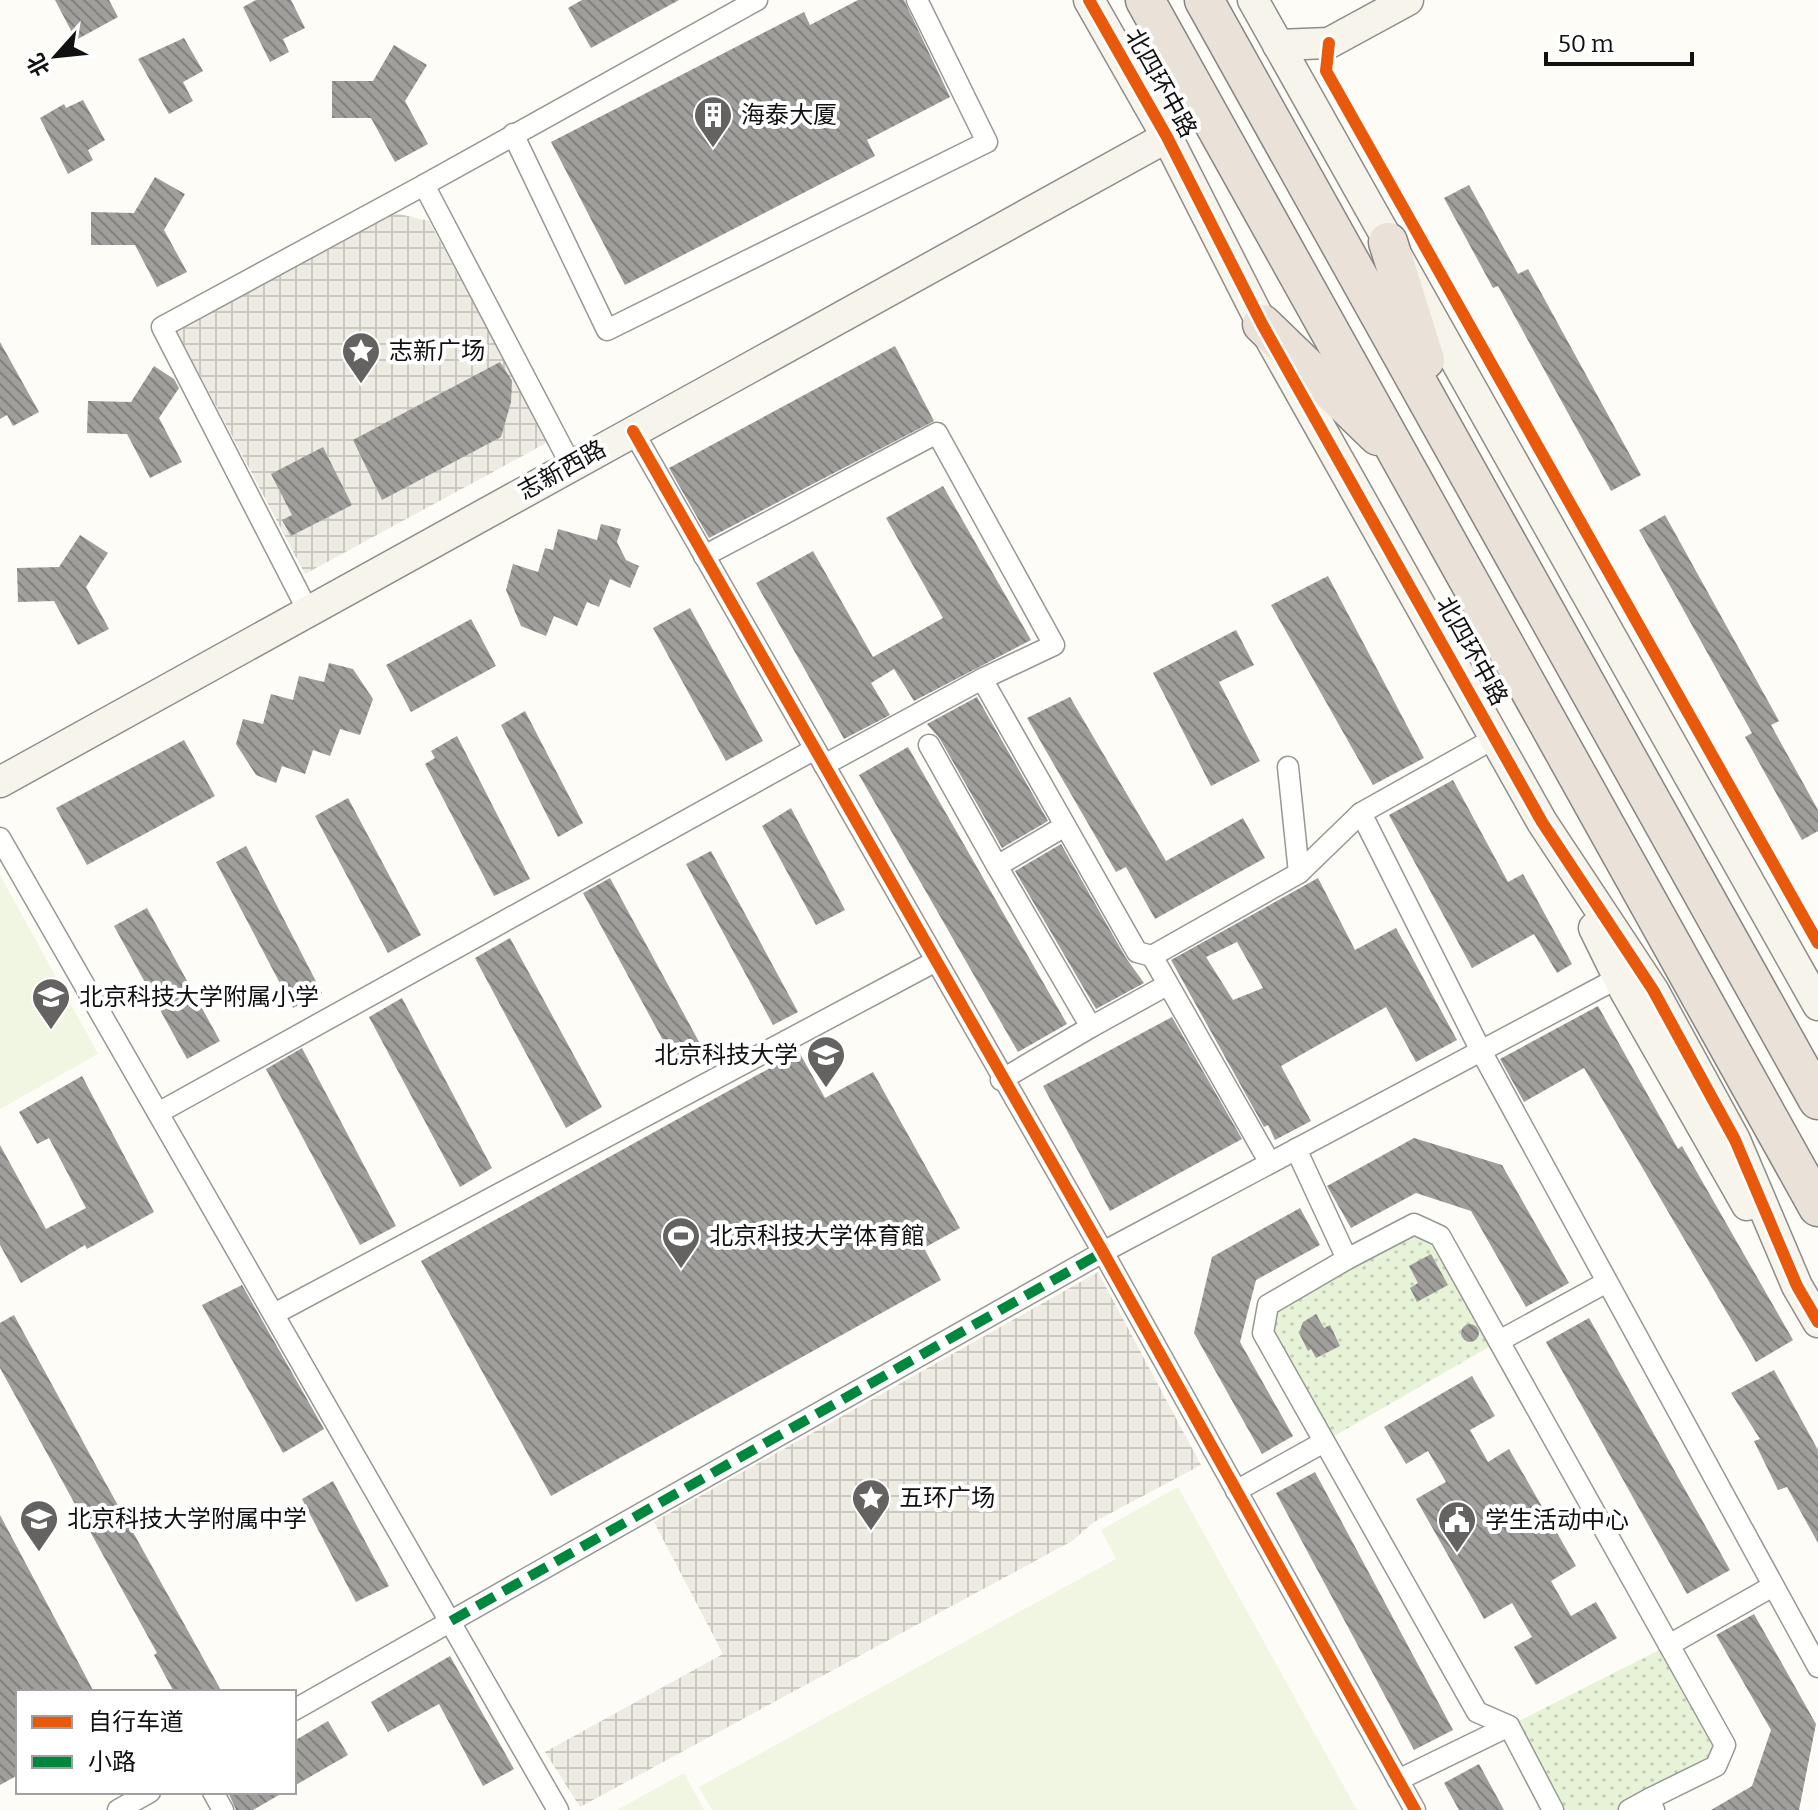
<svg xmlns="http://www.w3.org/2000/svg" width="1818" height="1810" font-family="Bitter,'Noto Sans SC',serif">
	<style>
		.grass { fill: url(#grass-dots) }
		.pitch { fill: #f0f6e1 }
		.plaza { fill: url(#plaza-grid) }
		.building { fill: url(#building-back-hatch); fill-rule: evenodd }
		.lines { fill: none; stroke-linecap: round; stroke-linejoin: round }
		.street-casing { stroke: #979795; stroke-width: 23 }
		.secondary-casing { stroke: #8e8d8b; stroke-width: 33 }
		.highway-casing { stroke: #858482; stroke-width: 41 }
		.street { stroke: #fffffe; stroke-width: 20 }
		.secondary { stroke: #f6f4eb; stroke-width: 30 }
		.highway { stroke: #eae1d8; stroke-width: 38 }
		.quiet { stroke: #00873e; stroke-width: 10; stroke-dasharray: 20 10; stroke-linecap: butt }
		.cycleway-casing { stroke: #fff; stroke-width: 17 }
		.cycleway { stroke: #e8590c; stroke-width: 12 }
		.labels { text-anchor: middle; stroke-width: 8; stroke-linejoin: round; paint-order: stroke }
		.street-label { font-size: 24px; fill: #111; stroke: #fff }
		.poi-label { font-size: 24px; fill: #111; stroke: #fff; text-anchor: start }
	</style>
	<defs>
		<pattern id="grass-dots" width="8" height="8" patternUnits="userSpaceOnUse" patternTransform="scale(2)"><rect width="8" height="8" fill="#e7f3d7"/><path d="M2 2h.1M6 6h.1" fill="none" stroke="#c5cfb8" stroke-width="1.8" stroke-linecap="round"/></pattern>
		<pattern id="plaza-grid" width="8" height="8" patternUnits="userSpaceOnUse" patternTransform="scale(2)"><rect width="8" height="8" fill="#edebe2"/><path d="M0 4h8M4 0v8" fill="none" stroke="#cac8c1"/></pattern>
		<pattern id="building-back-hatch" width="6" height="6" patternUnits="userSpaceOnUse" patternTransform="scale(2)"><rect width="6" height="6" fill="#a19f9c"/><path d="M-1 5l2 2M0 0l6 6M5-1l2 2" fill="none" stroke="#82807e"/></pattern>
	</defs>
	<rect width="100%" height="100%" fill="#fdfcf7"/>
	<g class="grass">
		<path d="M1414,1224L1440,1236L1499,1341L1324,1442L1263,1333L1268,1305Z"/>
		<path d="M1669,1645L1725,1745L1716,1766L1631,1810H1553L1509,1726Z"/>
	</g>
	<g class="pitch">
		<path d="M0,875L98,1054L0,1109Z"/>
		<path d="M1178,1487L1357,1810H712L699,1787L1116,1559L1101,1530Z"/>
		<path d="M684,1773L704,1810H617Z"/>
	</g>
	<g class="plaza">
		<path d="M395,213L429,221L548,442L305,574L175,328Z"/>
		<path d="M1098,1272L1201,1465L1094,1522L1072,1541L580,1807L545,1752L723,1654L654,1522Z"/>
	</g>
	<g class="building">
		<path d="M55,0H109L118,17L76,40Z"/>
		<path d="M256,0H291L305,28L283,39L289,52L270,62L243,7Z"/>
		<path d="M582,0H679L591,48L568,8Z"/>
		<path d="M858,0H904L950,97L867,140L875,156L625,285L551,142L804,12L810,25Z"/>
		<path d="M184,38L203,71L183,82L193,101L169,114L138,59Z"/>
		<path d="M394,45L427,65L405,101L428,144L395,162L371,118H332V81H373Z"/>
		<path d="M83,100L105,140L88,150L93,160L68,174L40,118L64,104L66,108Z"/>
		<path d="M155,177L185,194L164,230L187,272L157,287L135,245H91V212L134,213Z"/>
		<path d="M1469,185L1518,274L1528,269L1641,475L1611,491L1498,286L1493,288L1444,198Z"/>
		<path d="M0,342L39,412L13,426L7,415L0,419Z"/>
		<path d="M895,346L934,421L709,538L669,468Z"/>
		<path d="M500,362L512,381L511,402L501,437L382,500L353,440Z"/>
		<path d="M154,366L174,379L179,388L159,418L182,462L150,478L127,434L87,433L88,401L131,402Z"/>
		<path d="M323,447L352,505L291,536L282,520L292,515L271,474Z"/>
		<path d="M943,486L1031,640L914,701L894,669L871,683L890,715L844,739L756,583L813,551L873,657L943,618L886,518Z"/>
		<path d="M1665,515L1779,721L1771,725L1818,810V831L1802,840L1745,737L1752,733L1639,530Z"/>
		<path d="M601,524L621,529L617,542L626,560L639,566L630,588L610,579L599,607L587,602L577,626L554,616L546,636L521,626L506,590L513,564L538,572L545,548L553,550L558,529L597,540Z"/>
		<path d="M80,535L108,553L86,587L109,629L78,645L54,601L18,602L17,568L59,567Z"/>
		<path d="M1328,576L1424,758L1373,785L1271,605Z"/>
		<path d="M690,608L763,741L726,761L653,628Z"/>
		<path d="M471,619L496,666L411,712L386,665Z"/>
		<path d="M1236,630L1254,665L1219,682L1260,761L1211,786L1153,673Z"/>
		<path d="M329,663L353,669L373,699L360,735L340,729L330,756L313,750L305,774L282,766L276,783L256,775L236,744L243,719L263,724L271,694L293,700L299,676L324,682Z"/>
		<path d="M977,697L1048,821L1002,848L940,739L927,724Z"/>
		<path d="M1070,697L1166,861L1243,818L1265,858L1155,919L1126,867L1116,872L1027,718Z"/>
		<path d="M525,711L583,823L558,837L501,725Z"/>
		<path d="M457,736L530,879L494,896L425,764L435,758L431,751Z"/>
		<path d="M184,740L215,796L87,865L56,808Z"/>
		<path d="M908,747L1067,1024L1018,1052L859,775Z"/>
		<path d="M1453,780L1508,882L1523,874L1572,964L1557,973L1534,934L1472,968L1389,815Z"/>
		<path d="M348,798L421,935L388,953L315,816Z"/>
		<path d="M791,808L845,910L816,925L762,826Z"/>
		<path d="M1061,844L1126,958L1144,983L1096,1009L1015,871Z"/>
		<path d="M246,846L322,993L293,1008L216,862Z"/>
		<path d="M711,851L798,1012L773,1025L686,864Z"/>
		<path d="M610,878L704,1051L677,1066L583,893Z"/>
		<path d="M1318,878L1355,950L1396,928L1457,1040L1416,1062L1386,1007L1281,1066L1311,1121L1275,1140L1268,1125L1264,1127L1171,960ZM1237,942L1263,988L1233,1000L1206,957Z"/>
		<path d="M147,908L220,1041L187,1059L114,926Z"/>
		<path d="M510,938L602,1107L566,1128L475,958Z"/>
		<path d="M402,998L492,1168L460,1187L369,1017Z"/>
		<path d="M1598,1006L1678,1149L1682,1146L1793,1340L1756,1362L1584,1068L1524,1102L1500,1059Z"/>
		<path d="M1172,1017L1242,1139L1110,1211L1043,1086Z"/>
		<path d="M302,1048L396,1226L360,1245L266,1069Z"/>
		<path d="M799,1052L825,1098L873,1072L960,1228L924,1248L941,1280L551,1496L421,1261Z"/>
		<path d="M82,1076L154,1212L87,1249L85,1245L21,1283L0,1245V1145L46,1229L86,1208L49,1138L37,1144L19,1112Z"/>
		<path d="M1414,1138L1502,1165L1569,1283L1526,1307L1471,1211L1416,1193L1351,1228L1327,1186Z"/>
		<path d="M1300,1208L1320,1245L1256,1280L1240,1342L1293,1436L1262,1454L1194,1333L1212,1257Z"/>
		<path d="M1431,1254L1448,1285L1417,1302L1410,1288L1418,1283L1409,1266Z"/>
		<path d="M242,1285L324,1429L283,1453L202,1305Z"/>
		<path d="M1316,1314L1324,1328L1330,1325L1340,1346L1316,1358L1311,1349L1308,1351L1299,1333L1303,1322Z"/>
		<path d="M14,1315L105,1482L222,1692H174L154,1655L157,1653L0,1368V1323Z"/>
		<path d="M1589,1318L1730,1570L1687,1594L1546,1342Z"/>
		<circle cx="1470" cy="1333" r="9"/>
		<path d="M1774,1370L1818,1450V1543L1787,1487L1778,1490L1754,1441L1760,1439L1731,1393Z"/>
		<path d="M1472,1376L1495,1416L1470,1430L1488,1462L1509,1449L1576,1566L1551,1581L1571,1616L1596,1602L1617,1638L1536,1685L1514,1647L1532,1637L1512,1603L1484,1619L1416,1499L1446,1482L1428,1451L1406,1464L1384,1427Z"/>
		<path d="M1315,1472L1453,1730L1414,1750L1276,1493Z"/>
		<path d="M333,1481L389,1586L356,1602L302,1499Z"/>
		<path d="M0,1515L94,1692H18V1775L0,1785Z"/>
		<path d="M1754,1614L1816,1724L1799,1810H1711L1752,1786L1771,1730L1716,1635Z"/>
		<path d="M450,1656L514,1769L483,1786L439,1704L388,1732L371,1702Z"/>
		<path d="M328,1721L348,1755L294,1786V1741Z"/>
		<path d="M1479,1764L1504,1810H1459L1444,1783Z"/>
		<path d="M228,1792H284L253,1810H236Z"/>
	</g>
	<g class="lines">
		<g class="street-casing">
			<g id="street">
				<path d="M513,134L607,330L987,142L917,0"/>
				<path d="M424,185L757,0"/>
				<path d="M633,431L1103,1252L1415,1810"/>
				<path d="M704,556L937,433L1054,645L982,679"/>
				<path d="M308,611L162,327L424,185L571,465"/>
				<path d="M1495,738L1361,813L1481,1051L1818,1667"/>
				<path d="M929,745L997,866L1065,826"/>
				<path d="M824,765L982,679L1137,952L1152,956L1270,1163"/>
				<path d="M0,838L558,1810"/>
				<path d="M997,866L1091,1027L1167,985"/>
				<path d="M1299,873L1361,813"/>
				<path d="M1152,956L1299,873L1288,767"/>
				<path d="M1001,1080L1091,1027"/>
				<path d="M158,1113L815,749"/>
				<path d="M1296,1149L1347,1259L1268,1305L1263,1333L1477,1712L1509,1726L1553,1810"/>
				<path d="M1347,1259L1414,1224L1440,1236L1725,1745L1716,1766L1649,1799"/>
				<path d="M274,1314L936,961"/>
				<path d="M1499,1341L1607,1282"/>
				<path d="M1236,1491L1324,1442"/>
				<path d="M1669,1645L1773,1586"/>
				<path d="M294,1710L1103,1252L1618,978"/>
				<path d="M1398,1780L1509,1726"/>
				<path d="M213,1792L223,1810"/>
				<path d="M118,1810L150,1792"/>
				<path d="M1629,1810L1649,1799L1654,1810"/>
			</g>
		</g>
		<g class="secondary-casing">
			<g id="secondary">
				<path d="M1089,0L1167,137L1262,324L1542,822L1653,990L1735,1140L1797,1286L1818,1322"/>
				<path d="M1253,0L1818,1005"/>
				<path d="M1278,45L1329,43L1408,0"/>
				<path d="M0,782L1167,137"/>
				<path d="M1594,928L1624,989L1747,1205"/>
			</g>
		</g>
		<g class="highway-casing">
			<g id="highway">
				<path d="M1145,0L1818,1207"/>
				<path d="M1204,0L1818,1100"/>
				<path d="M1388,242L1425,360"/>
				<path d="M1262,324L1378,436"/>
			</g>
		</g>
		<use href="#street" class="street"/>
		<use href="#secondary" class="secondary"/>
		<use href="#highway" class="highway"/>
		<path class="quiet" d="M451,1621L1103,1252"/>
		<g class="cycleway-casing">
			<g id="cycleway">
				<path d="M1089,0L1167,137L1262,324L1542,822L1653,990L1735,1140L1797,1286L1818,1322"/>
				<path d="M1329,43L1326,71L1818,943"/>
				<path d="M633,431L1103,1252L1415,1810"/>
			</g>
		</g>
		<use href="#cycleway" class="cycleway"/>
	</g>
	<defs>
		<g id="building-pin" transform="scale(2)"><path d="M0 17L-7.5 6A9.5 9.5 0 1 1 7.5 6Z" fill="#646362" stroke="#fff"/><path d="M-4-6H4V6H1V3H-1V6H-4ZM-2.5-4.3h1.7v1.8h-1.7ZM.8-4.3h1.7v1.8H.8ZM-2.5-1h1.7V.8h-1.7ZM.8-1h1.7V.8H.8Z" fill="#fff"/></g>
		<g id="sight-pin" transform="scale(2)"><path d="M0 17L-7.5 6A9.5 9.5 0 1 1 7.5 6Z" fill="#646362" stroke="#fff"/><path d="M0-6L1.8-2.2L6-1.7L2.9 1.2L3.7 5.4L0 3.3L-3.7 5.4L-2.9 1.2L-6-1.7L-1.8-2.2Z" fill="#fff"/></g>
		<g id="school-pin" transform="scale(2)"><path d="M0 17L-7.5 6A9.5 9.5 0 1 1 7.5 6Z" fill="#646362" stroke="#fff"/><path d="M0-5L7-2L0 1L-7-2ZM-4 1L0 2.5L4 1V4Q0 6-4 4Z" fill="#fff"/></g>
		<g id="university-pin" transform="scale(2)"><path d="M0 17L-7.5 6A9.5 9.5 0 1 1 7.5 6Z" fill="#646362" stroke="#fff"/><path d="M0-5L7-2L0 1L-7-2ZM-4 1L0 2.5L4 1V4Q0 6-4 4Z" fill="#fff"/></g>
		<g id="stadium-pin" transform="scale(2)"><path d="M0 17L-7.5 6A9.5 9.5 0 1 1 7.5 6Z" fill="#646362" stroke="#fff"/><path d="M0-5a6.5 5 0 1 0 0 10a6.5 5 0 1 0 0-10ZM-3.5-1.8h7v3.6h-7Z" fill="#fff"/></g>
		<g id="civic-pin" transform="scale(2)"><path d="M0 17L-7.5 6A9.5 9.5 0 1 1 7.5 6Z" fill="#646362" stroke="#fff"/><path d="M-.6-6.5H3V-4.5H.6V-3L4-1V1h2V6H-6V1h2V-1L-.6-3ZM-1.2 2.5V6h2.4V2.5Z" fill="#fff"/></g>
	</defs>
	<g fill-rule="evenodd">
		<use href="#building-pin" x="713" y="115"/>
		<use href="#sight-pin" x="361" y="351"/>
		<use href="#school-pin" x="51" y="997"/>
		<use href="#university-pin" x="826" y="1055"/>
		<use href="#stadium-pin" x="681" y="1236"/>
		<use href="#sight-pin" x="871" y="1498"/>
		<use href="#school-pin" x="39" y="1519"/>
		<use href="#civic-pin" x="1457" y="1520"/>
	</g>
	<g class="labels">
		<g class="street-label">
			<text transform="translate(1161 83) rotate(61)" y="8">北四环中路</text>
			<text transform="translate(562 470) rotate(-29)" y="8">志新西路</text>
			<text transform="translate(1472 651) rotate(61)" y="8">北四环中路</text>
		</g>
		<g class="poi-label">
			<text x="741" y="123">海泰大厦</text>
			<text x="389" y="359">志新广场</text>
			<text x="79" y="1005">北京科技大学附属小学</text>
			<text x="798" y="1063" text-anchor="end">北京科技大学</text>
			<text x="709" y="1244">北京科技大学体育館</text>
			<text x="899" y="1506">五环广场</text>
			<text x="67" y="1527">北京科技大学附属中学</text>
			<text x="1485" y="1528">学生活动中心</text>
		</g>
	</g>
	<rect x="16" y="1690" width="280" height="104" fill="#ffffff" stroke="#a0a0a0" stroke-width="2"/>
	<rect x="32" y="1716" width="40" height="12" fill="#e8590c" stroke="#a0a0a0" stroke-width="2"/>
	<text x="88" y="1730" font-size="24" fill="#111111">自行车道</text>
	<rect x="32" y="1756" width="40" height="12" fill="#00873e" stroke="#a0a0a0" stroke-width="2"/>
	<text x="88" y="1770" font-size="24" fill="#111111">小路</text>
	<g transform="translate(56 56) rotate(243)" stroke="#ffffff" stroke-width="6" paint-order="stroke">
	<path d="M0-6L14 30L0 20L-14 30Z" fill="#111111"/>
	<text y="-12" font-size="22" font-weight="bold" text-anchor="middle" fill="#111111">北</text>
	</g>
	<path d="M1546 52v12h146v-12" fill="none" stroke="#111111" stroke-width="4"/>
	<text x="1558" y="52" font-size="24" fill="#111111" stroke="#ffffff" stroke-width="6" paint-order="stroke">50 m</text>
</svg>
